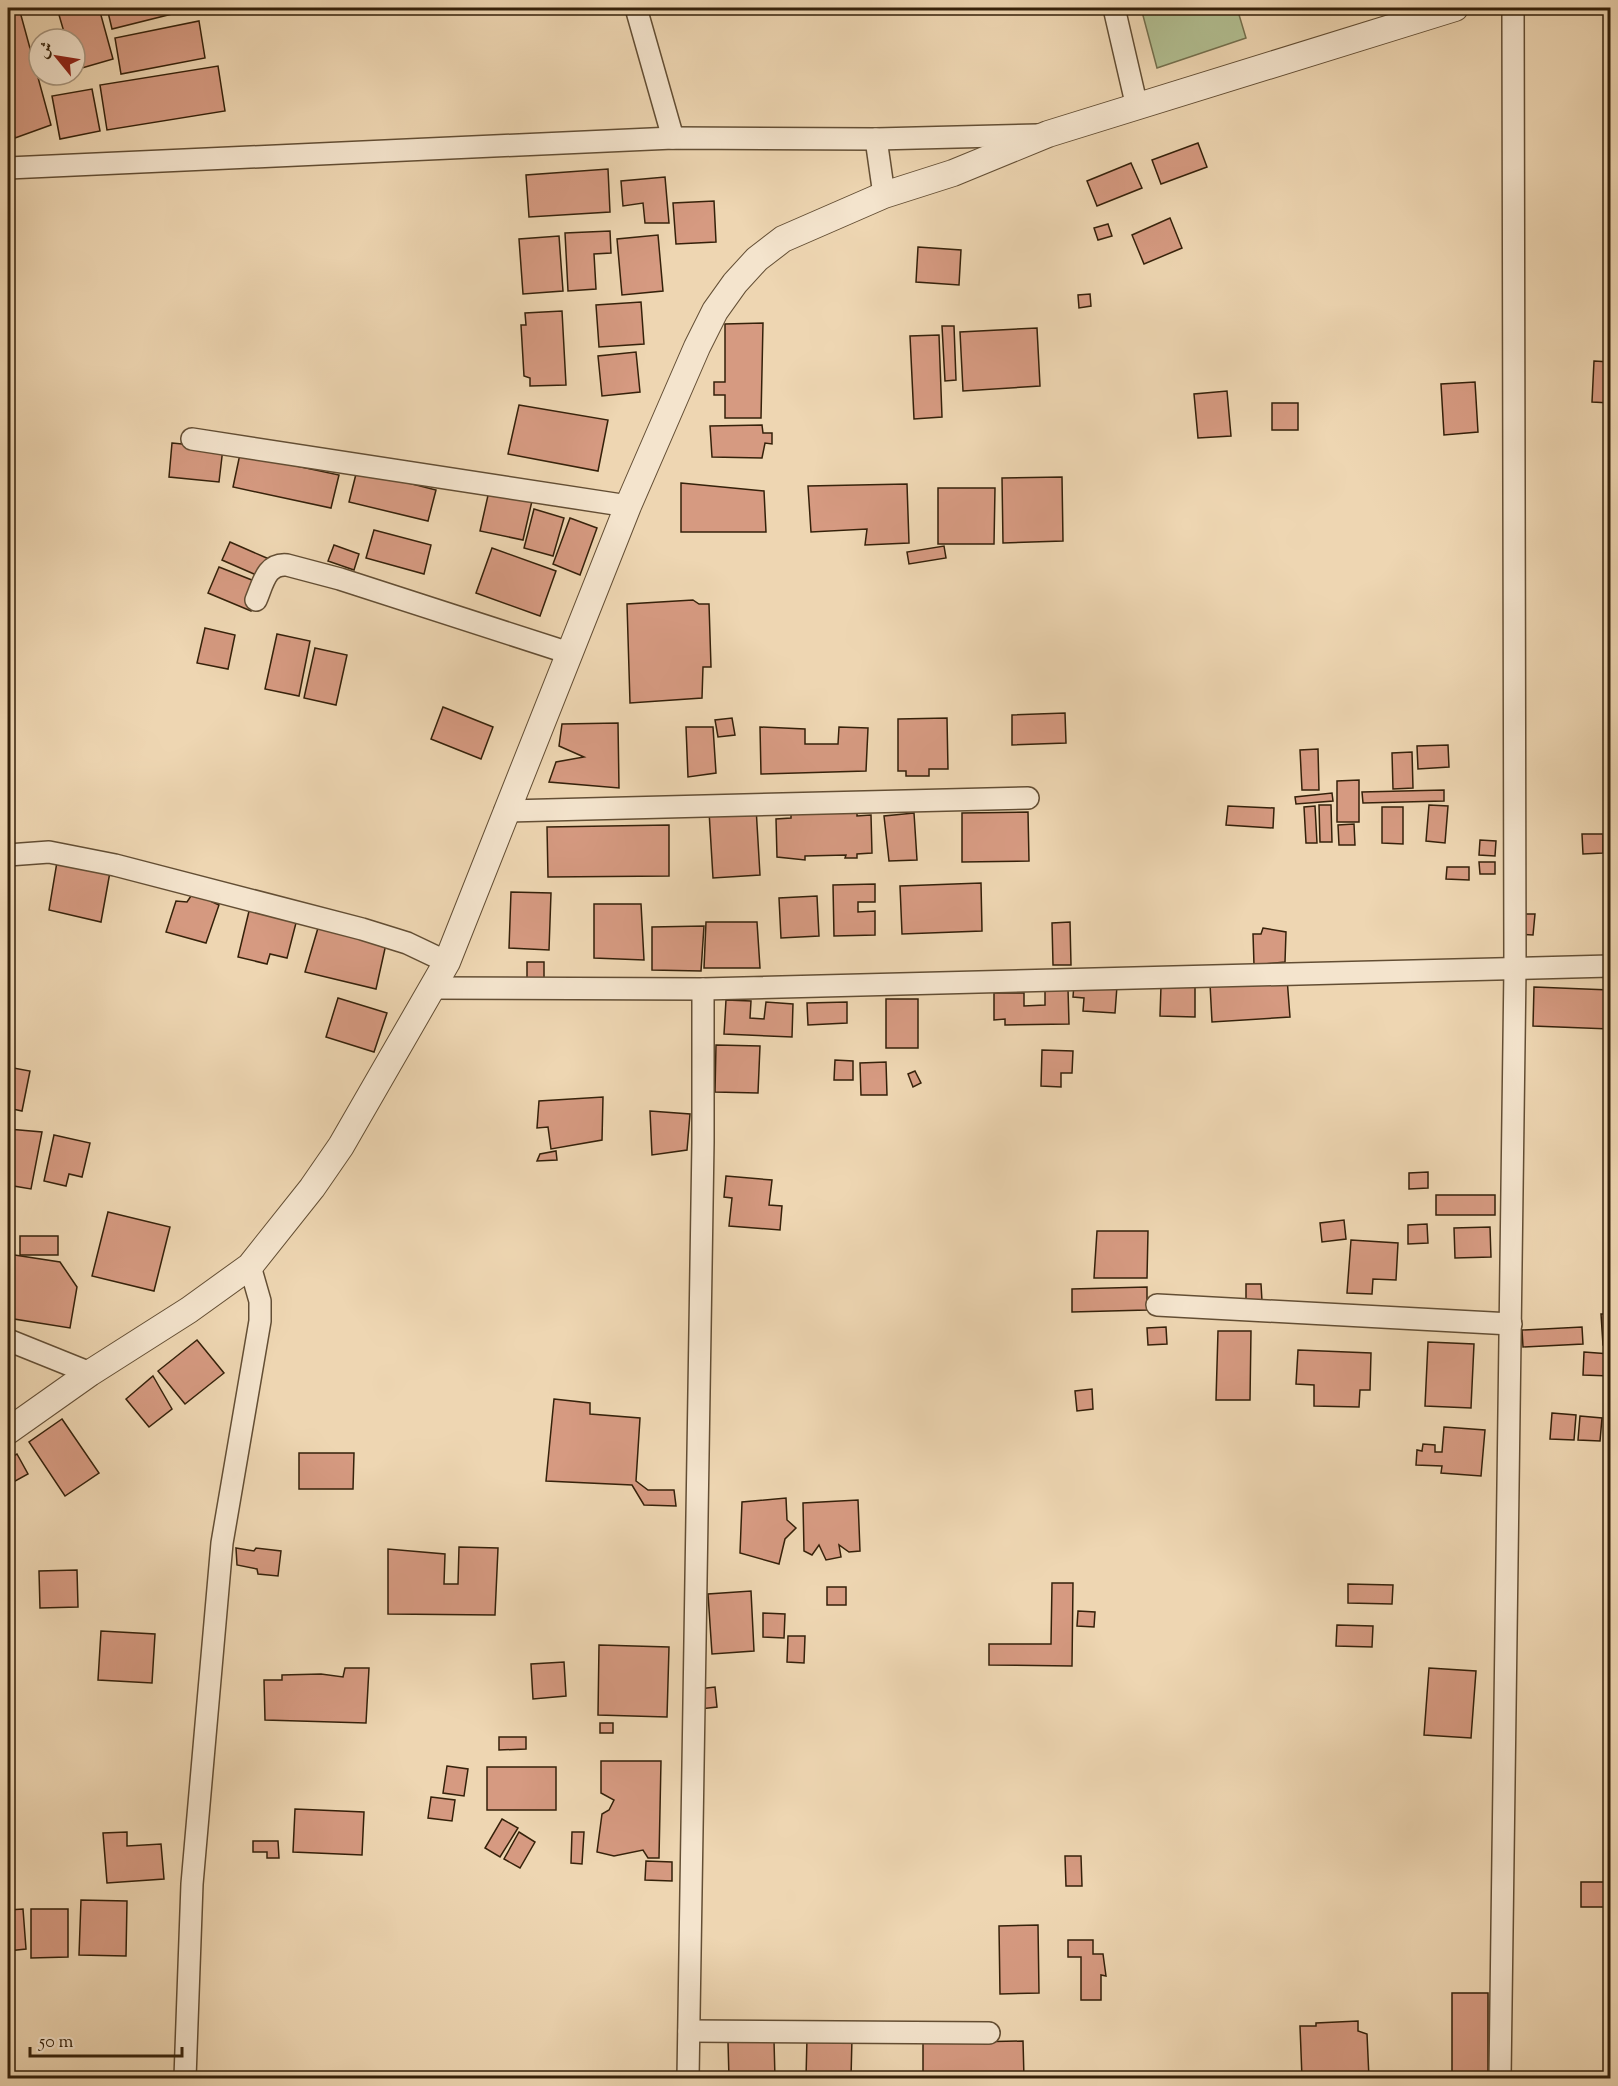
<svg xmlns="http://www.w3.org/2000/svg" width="1618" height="2086" font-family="'Sorts Mill Goudy',Amiri,serif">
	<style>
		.green { fill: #b2bf92; stroke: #74704e; stroke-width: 1.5 }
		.building { fill: #d69a81; stroke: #35210a; stroke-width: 1.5 }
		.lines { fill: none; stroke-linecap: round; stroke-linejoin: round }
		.minor-casing { stroke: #634e34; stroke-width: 24 }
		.tertiary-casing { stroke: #634e34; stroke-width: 28 }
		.minor { stroke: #f4e4cd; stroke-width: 21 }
		.tertiary { stroke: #f4e4cd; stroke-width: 26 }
	</style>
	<rect width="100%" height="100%" fill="#eed6b2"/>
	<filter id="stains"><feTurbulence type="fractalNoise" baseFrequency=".00333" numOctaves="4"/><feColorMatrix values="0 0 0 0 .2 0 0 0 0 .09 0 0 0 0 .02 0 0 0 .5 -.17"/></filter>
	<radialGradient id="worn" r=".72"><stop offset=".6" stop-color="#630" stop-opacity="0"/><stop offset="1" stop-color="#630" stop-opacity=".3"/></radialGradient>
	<path class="green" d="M1141,8H1237L1246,38L1157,68Z"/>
	<g class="building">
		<path d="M8,8H19L51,125L15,138L8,109Z"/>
		<path d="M57,8H99L113,59L75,70V39H66Z"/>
		<path d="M107,8H196L112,29Z"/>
		<path d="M199,21L205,58L121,74L115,38Z"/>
		<path d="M218,66L225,111L107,130L100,85Z"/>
		<path d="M92,89L100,131L60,139L52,96Z"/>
		<path d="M1198,143L1207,167L1161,184L1152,160Z"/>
		<path d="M1131,163L1142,188L1097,206L1087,181Z"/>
		<path d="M608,169L610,212L529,217L526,175Z"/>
		<path d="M665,177L669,223H645L643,203L623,206L621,181Z"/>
		<path d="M714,201L716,242L676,244L673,203Z"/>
		<path d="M1170,218L1182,248L1144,264L1132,235Z"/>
		<path d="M1108,224L1112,236L1098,240L1094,228Z"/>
		<path d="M610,231L611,253L594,254L596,289L568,291L565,233Z"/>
		<path d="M658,235L663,291L622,295L617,239Z"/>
		<path d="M559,236L563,291L523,294L519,239Z"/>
		<path d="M918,247L961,250L959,285L916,282Z"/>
		<path d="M1090,294L1091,306L1079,308L1078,295Z"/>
		<path d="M641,302L644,344L599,347L596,305Z"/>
		<path d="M562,311L566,385L530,386V378L524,376L521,325H526L525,313Z"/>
		<path d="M763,323L761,418H725V395H714V382H725V324Z"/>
		<path d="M942,326H954L956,380L945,381Z"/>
		<path d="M1037,328L1040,386L963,391L960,332Z"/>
		<path d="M939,335L942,417L914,419L910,336Z"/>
		<path d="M636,352L640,392L602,396L598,356Z"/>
		<path d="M1594,361L1610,362V403L1592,402Z"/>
		<path d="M1475,382L1478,432L1444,435L1441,384Z"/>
		<path d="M1227,391L1231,436L1198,438L1194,394Z"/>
		<rect x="1272" y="403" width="26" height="27"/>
		<path d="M519,405L608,420L598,471L508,454Z"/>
		<path d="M762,425L763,433H772V444L765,443L762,458L712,457L710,426Z"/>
		<path d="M172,443L223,448L219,482L169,477Z"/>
		<path d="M240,454L339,475L331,508L233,487Z"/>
		<path d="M357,470L436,490L428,521L349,502Z"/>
		<path d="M1062,477L1063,541L1003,543L1002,478Z"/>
		<path d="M681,483L764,491L766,532H681Z"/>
		<path d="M907,484L909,543L865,545L867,529L811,532L808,486Z"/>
		<path d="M938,488H995L994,544H938Z"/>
		<path d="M489,491L532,501L523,540L480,531Z"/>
		<path d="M534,509L564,518L553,556L524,548Z"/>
		<path d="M570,518L597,528L580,575L553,564Z"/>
		<path d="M374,530L431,545L424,574L366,558Z"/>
		<path d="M230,542L269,559L261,577L222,560Z"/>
		<path d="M334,545L359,554L354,570L328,561Z"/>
		<path d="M944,546L946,558L909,564L907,552Z"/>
		<path d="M492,548L556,571L540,616L476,593Z"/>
		<path d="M219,567L262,584L251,611L208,593Z"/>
		<path d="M693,600L699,604H709L711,667H703L702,698L630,703L627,604Z"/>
		<path d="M205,628L235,635L228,669L197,663Z"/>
		<path d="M277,634L310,641L299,696L265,689Z"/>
		<path d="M315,648L347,655L336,705L304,698Z"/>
		<path d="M443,707L493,727L481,759L431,739Z"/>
		<path d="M1065,713L1066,743L1012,745V715Z"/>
		<path d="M732,718L735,735L718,737L715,720Z"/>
		<path d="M947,718L948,769H929V776H906V771H898V719Z"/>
		<path d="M618,723L619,788L549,782L556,762L584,757L559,746L562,724Z"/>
		<path d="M686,727H713L716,773L688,777Z"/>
		<path d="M760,727L805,729V744H838L839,727L868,728L866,771L761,774Z"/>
		<path d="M1448,745L1449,767L1418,769L1417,746Z"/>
		<path d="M1318,749L1319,790H1302L1300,750Z"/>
		<path d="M1412,752L1413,788L1393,789L1392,753Z"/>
		<path d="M1359,780V822H1337V781Z"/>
		<path d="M1444,790V801L1363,803L1362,792Z"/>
		<path d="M1332,793L1333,801L1296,804L1295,797Z"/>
		<path d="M1319,805H1331L1332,842H1320Z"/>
		<path d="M1429,805L1448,806L1445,843L1426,841Z"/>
		<path d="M1228,806L1274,808L1273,828L1226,825Z"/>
		<path d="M1315,806L1317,843H1306L1304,807Z"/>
		<path d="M756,807L760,875L713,878L709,811Z"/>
		<path d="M1382,807H1403V844L1382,843Z"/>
		<path d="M857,812V816L871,815L872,853L857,854V858H845L846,855L805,856V860L777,857L776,819L791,818V814Z"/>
		<path d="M1028,812L1029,861L962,862V813Z"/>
		<path d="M914,813L917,860L889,861L884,816Z"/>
		<path d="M1354,824L1355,845H1339L1338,825Z"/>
		<path d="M669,825V876L548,877L547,827Z"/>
		<path d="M1582,834H1603V853L1583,854Z"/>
		<path d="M1480,840L1496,841L1495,856L1479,855Z"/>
		<path d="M57,862L110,872L101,922L49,910Z"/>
		<path d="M1479,862H1495V874H1480Z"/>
		<path d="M1447,867H1469V880L1446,879Z"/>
		<path d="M981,883L982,931L902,934L900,886Z"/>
		<path d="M875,884V902H858V912L875,911V935L834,936L833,885Z"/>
		<path d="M511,892L551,893L549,950L509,948Z"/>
		<path d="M193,893L219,905L206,943L166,932L176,901L187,902Z"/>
		<path d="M817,896L819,936L781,938L779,898Z"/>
		<path d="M594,904H641L644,960L594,958Z"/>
		<path d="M250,907L297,919L287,958L270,954L267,964L238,957Z"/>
		<path d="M1519,914H1535L1533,935L1517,934Z"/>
		<path d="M706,922H757L760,968H704Z"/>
		<path d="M1070,922L1071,965H1053L1052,923Z"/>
		<path d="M704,926L701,971L652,970V927Z"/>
		<path d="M318,928L386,944L376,989L305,972Z"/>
		<path d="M1263,928L1286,932L1285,962L1254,965L1253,934H1261Z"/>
		<rect x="527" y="962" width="17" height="18"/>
		<path d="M1287,978L1290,1017L1212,1022L1210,984Z"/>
		<path d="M1074,984L1117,986L1115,1013L1083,1011L1084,998L1073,997Z"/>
		<path d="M1161,986H1195V1017L1160,1016Z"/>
		<path d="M1534,987L1610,990V1029L1533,1026Z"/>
		<path d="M1068,989L1069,1024L1005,1025V1019L994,1020V993H1024V1006L1045,1005V990Z"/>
		<path d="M338,998L387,1013L374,1052L326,1037Z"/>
		<rect x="886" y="999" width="32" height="49"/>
		<path d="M726,1000L751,1001L750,1018L764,1019L766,1002L793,1004L792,1037L724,1034Z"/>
		<path d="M847,1002V1023L808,1025L807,1003Z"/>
		<path d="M716,1045L760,1046L758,1093L715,1092Z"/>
		<path d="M1042,1050L1073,1051L1072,1073H1061V1087L1041,1086Z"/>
		<path d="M835,1060L853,1061V1080H834Z"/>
		<path d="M886,1062L887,1095H861L860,1063Z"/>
		<path d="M8,1067L30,1071L22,1111L8,1108Z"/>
		<path d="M915,1071L921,1083L913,1087L908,1074Z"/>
		<path d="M603,1097L602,1140L551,1149L548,1127L537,1128L539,1101Z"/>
		<path d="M650,1111L690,1114L687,1150L652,1155Z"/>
		<path d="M8,1129L42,1132L31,1189L8,1185Z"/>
		<path d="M54,1135L90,1143L82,1177L69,1174L66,1186L44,1181Z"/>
		<path d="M556,1151L557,1160L537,1161L540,1154Z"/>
		<path d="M1428,1172V1188L1409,1189V1173Z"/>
		<path d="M726,1176L772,1180L769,1205L782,1206L780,1230L729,1226L732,1198L724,1197Z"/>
		<rect x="1436" y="1195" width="59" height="20"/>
		<path d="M108,1212L170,1227L154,1291L92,1276Z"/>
		<path d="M1344,1220L1346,1239L1322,1242L1320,1223Z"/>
		<path d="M1427,1224L1428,1243L1408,1244V1225Z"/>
		<path d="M1490,1227L1491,1257L1455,1258L1454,1228Z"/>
		<path d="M1097,1231H1148L1147,1278H1094Z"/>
		<rect x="20" y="1236" width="38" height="19"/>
		<path d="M1351,1240L1398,1243L1396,1280L1373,1279L1372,1294L1347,1293Z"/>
		<path d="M8,1254L60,1262L77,1287L70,1328L8,1318Z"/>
		<path d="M1246,1284H1261L1262,1301H1246Z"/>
		<path d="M1147,1287V1310L1072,1312V1289Z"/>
		<path d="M1601,1314H1610V1344L1603,1345Z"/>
		<path d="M1166,1327L1167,1344L1148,1345L1147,1328Z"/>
		<path d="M1582,1327L1583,1344L1523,1347L1522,1330Z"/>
		<path d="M1218,1331H1251L1250,1400H1216Z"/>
		<path d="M197,1340L224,1373L185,1404L158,1371Z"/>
		<path d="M1428,1342L1474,1344L1471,1408L1425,1406Z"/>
		<path d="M1298,1350L1371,1353L1370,1390H1360L1359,1407L1314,1406V1385L1296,1384Z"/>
		<path d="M1584,1352L1610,1354V1376L1583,1375Z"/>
		<path d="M153,1376L172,1409L149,1427L126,1399Z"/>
		<path d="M1092,1389L1093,1409L1077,1411L1075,1391Z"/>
		<path d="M554,1399L590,1403V1414L640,1418L636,1481L648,1490H674L676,1506L644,1505L632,1485L546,1481Z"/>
		<path d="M1552,1413L1576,1415L1574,1440L1550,1439Z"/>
		<path d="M1607,1415H1610V1440H1606Z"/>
		<path d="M1580,1416L1602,1418L1600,1441L1578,1440Z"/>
		<path d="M62,1419L99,1473L65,1496L29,1442Z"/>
		<path d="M1444,1427L1485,1430L1481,1476L1441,1473L1442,1466L1416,1465L1417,1450L1422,1451L1423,1444L1435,1445V1452H1442Z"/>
		<path d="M299,1453H354L353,1489H299Z"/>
		<path d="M17,1454L28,1474L8,1485V1459Z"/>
		<path d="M786,1498L787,1520L796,1528L785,1539L779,1564L740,1553L742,1502Z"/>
		<path d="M858,1500L860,1551L849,1552L839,1545L841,1557L826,1560L819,1545L812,1555L804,1551L803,1503Z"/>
		<path d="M459,1547L498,1548L495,1615L388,1614V1549L445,1554L444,1584H458Z"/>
		<path d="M236,1548L254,1551L256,1548L281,1551L278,1576L258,1574L257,1569L237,1565Z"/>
		<path d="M77,1570L78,1607L40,1608L39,1571Z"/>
		<path d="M1052,1583H1073L1072,1666L989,1665V1644H1051Z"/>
		<path d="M1348,1584L1393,1585L1392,1604L1348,1603Z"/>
		<rect x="827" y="1587" width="19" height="18"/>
		<path d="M751,1591L754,1651L712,1654L708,1594Z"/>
		<path d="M1078,1611L1095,1612L1094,1627L1077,1626Z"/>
		<path d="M763,1613L785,1614L784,1638L763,1637Z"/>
		<path d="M1337,1625L1373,1626L1372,1647L1336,1646Z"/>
		<path d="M101,1631L155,1634L152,1683L98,1680Z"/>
		<path d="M788,1636H805L804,1663L787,1662Z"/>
		<path d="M599,1645L669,1647L667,1717L598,1715Z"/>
		<path d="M564,1662L566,1696L533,1699L531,1664Z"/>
		<path d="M345,1668H369L366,1723L265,1720L264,1680H282V1675L321,1674L343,1677Z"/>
		<path d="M1429,1668L1476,1671L1471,1738L1424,1735Z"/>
		<path d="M715,1687L717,1707L700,1709L698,1689Z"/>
		<rect x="600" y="1723" width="13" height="10"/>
		<path d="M499,1737H526V1749L499,1750Z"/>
		<path d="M601,1761H661L659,1858H648L643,1850L614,1856L597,1852L602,1814L609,1810L614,1800L601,1793Z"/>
		<path d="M447,1766L468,1769L464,1796L443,1793Z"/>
		<rect x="487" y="1767" width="69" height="43"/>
		<path d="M431,1797L455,1800L452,1821L428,1818Z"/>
		<path d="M295,1809L364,1812L362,1855L293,1852Z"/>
		<path d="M502,1819L518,1828L500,1857L485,1848Z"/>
		<path d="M127,1832V1846L161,1844L164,1879L107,1883L103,1833Z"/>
		<path d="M519,1832L535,1842L520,1868L504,1859Z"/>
		<path d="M572,1832H584L582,1864L571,1863Z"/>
		<path d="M253,1841H278L279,1858H267V1852H253Z"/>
		<path d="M1065,1856H1081L1082,1886H1066Z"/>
		<path d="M646,1861L672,1862V1881L645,1880Z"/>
		<rect x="1581" y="1882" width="23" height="25"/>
		<path d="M81,1900L127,1901L126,1956L79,1955Z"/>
		<path d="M23,1909L26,1949L8,1951V1910Z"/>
		<path d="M31,1909H68V1957L31,1958Z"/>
		<path d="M1038,1925L1039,1993L1000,1994L999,1926Z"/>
		<path d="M1068,1940H1093V1954H1103L1106,1976L1101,1975V2000H1081V1957H1068Z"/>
		<rect x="1452" y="1993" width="36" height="85"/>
		<path d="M1358,2021V2031L1367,2034L1369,2078H1302L1300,2026H1316V2023Z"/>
		<path d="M807,2038H852L851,2078H806Z"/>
		<path d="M774,2041L775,2078H729L728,2042Z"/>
		<path d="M1023,2041L1024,2078H923V2043Z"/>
		<path d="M618,2072L663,2073V2078H618Z"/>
	</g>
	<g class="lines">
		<g class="minor-casing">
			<g id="minor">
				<path d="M636,8L673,138"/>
				<path d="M1114,8L1137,107"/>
				<path d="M876,139L884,195"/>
				<path d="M8,168L673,138L876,139L1038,135"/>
				<path d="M192,439L628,506"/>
				<path d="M256,600C263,584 266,563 287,565L340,579L569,653"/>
				<path d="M505,811L1028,798"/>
				<path d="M8,855L49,852L115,865L362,929L407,943L447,962"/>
				<path d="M432,988L703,989L1610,966"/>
				<path d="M1157,1305L1511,1324"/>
				<path d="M8,1340L90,1373"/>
				<path d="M689,2031L989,2033"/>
				<path d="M185,2078L192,1884L222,1543L260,1321V1301L250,1266"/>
				<path d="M688,2078L703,1142V989"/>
				<path d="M1500,2078L1515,968L1513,8"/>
			</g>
		</g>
		<g class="tertiary-casing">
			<path id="tertiary" d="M8,1431L90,1373L189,1310L250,1266L312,1188L341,1146L447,962L628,506L697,347L715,311L735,283L757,259L783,239L884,195L953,173L1048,134L1455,8"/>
		</g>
		<use href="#minor" class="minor"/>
		<use href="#tertiary" class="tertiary"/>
	</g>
	<rect width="1618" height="2086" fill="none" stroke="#eed6b2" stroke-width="30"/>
	<rect x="9" y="9" width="1600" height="2068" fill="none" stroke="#35210a" stroke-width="3"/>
	<rect x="15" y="15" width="1588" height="2056" fill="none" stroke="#35210a" stroke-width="1.5"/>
	<g transform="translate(57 57) rotate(300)"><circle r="28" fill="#f4e4cd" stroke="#a8967f" stroke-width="1.5"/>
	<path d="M0-4.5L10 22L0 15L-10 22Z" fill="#8f2418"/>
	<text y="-9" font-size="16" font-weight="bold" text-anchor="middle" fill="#35210a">ش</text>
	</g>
	<path d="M30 2047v9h152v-9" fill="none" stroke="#35210a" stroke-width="3"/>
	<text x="39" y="2047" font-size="18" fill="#35210a" stroke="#f4e4cd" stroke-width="4.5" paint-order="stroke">50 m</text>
	<rect width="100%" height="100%" filter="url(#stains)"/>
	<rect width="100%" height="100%" fill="url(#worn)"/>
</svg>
